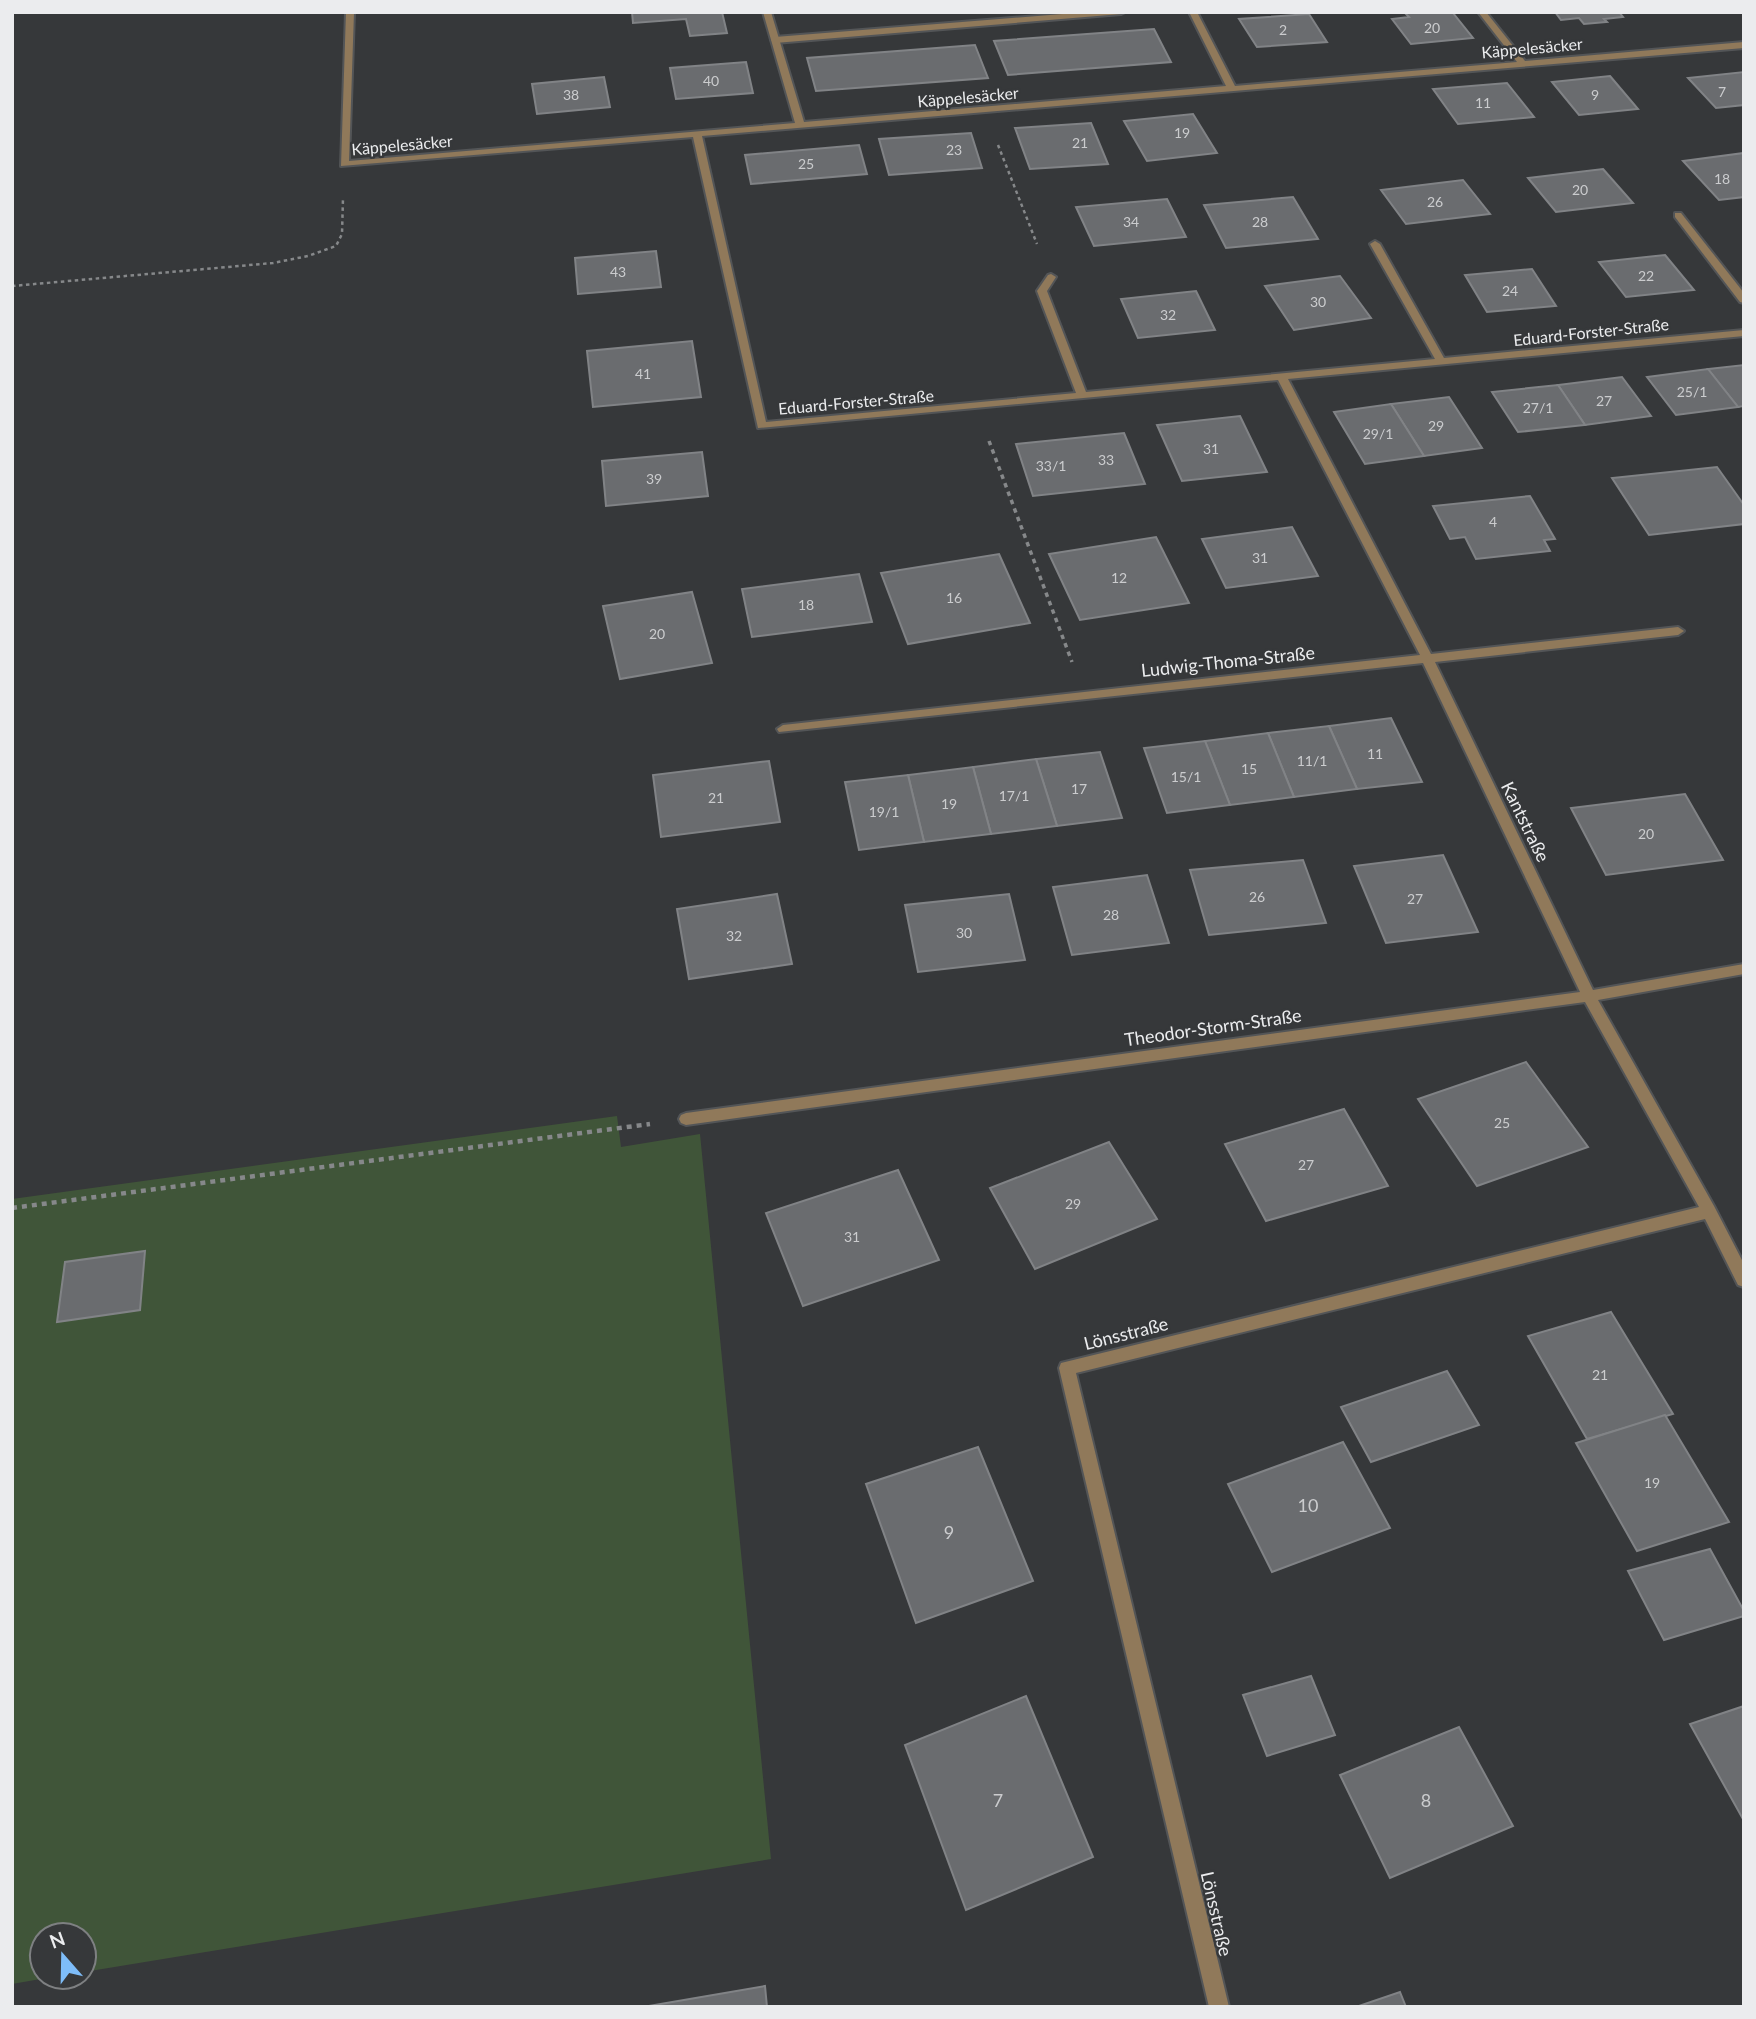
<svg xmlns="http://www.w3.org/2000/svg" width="1756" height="2019" font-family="Lato,sans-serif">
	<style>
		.green { fill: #405539 }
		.building { fill: #6a6c6f; stroke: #818386; stroke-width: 2 }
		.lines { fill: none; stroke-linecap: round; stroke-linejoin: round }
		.lane-casing { stroke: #535557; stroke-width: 4 }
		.street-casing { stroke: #535557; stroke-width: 4 }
		.path-far2 { stroke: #86888a; stroke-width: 2.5; stroke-dasharray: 3.5 3.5; stroke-linecap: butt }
		.path-far1 { stroke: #86888a; stroke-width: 3.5; stroke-dasharray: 4.5 4.5; stroke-linecap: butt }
		.path { stroke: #86888a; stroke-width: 4.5; stroke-dasharray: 5 5; stroke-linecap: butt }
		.lane { fill: #90795a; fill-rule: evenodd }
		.street { fill: #90795a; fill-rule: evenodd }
		.labels { text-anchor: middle; stroke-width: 5; stroke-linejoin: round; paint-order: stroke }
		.number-label { font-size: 14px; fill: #cbccce }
		.far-street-label { font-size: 16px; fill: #ebecee; stroke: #36383a }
		.street-label { font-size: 18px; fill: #ebecee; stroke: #36383a }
		.near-number-label { font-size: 18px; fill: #cbccce }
	</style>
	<rect width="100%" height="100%" fill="#36383a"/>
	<path class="green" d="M617,1116L621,1147L700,1134L771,1859L84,1972V1935H42V1977H52L12,1984V1199Z"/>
	<g class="building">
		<path d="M632,12H722L727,33L690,36L686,19L633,23Z"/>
		<path d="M1555,12H1619L1623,17L1604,19L1607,22L1584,24L1579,18L1561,20Z"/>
		<path d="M1405,13H1453L1473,38L1411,44L1392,19L1409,17Z"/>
		<path d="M1309,14L1327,42L1257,47L1239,19Z"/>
		<path d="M1154,29L1171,62L1008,75L994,41Z"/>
		<path d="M975,45L988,78L816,91L807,58Z"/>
		<path d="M746,62L753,93L676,99L670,68Z"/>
		<path d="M1744,72V105L1716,108L1688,78Z"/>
		<path d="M1610,76L1638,109L1579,115L1552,82Z"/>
		<path d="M604,77L610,107L537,114L532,84Z"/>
		<path d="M1507,83L1534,117L1458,124L1433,89Z"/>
		<path d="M1193,114L1217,153L1147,161L1124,121Z"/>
		<path d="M1091,123L1108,164L1030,169L1015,128Z"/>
		<path d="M971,133L982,168L889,175L879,139Z"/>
		<path d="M859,145L867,174L751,184L745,155Z"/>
		<path d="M1744,153V197L1719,200L1683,161Z"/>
		<path d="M1603,169L1633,203L1556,212L1528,178Z"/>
		<path d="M1463,180L1490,214L1406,224L1381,190Z"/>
		<path d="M1293,197L1318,239L1226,248L1204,205Z"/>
		<path d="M1167,199L1186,237L1094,246L1076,207Z"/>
		<path d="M656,251L661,287L578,294L575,258Z"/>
		<path d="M1665,255L1694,290L1626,297L1599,262Z"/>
		<path d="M1532,269L1556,306L1487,312L1465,275Z"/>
		<path d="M1340,276L1371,318L1294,330L1265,286Z"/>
		<path d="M1196,291L1215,330L1138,338L1121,299Z"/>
		<path d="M692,341L701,397L593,407L587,351Z"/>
		<path d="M1744,365V406L1738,407L1708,369Z"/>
		<path d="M1708,369L1738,407L1676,415L1647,377Z"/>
		<path d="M1622,377L1651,416L1585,425L1558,385Z"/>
		<path d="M1558,385L1585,425L1518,432L1492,392Z"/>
		<path d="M1449,397L1482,448L1424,456L1391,404Z"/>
		<path d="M1391,404L1424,456L1365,464L1334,412Z"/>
		<path d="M1240,416L1267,472L1182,481L1157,425Z"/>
		<path d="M1124,433L1145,484L1033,496L1016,444Z"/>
		<path d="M702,452L708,496L606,506L602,461Z"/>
		<path d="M1717,467L1744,505V524L1649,535L1612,478Z"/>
		<path d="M1530,496L1555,539L1544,540L1550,551L1476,559L1465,537L1450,539L1433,506Z"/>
		<path d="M1292,527L1318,576L1226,588L1202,539Z"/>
		<path d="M1156,537L1189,603L1080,620L1049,554Z"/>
		<path d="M999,554L1030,623L908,644L881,573Z"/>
		<path d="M859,574L872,622L752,637L742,589Z"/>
		<path d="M692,592L712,663L620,679L603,606Z"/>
		<path d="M1391,718L1422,782L1357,789L1329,726Z"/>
		<path d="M1329,726L1357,789L1294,797L1268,733Z"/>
		<path d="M1268,733L1294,797L1230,805L1205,741Z"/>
		<path d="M1205,741L1230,805L1167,813L1144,748Z"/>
		<path d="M1100,752L1122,818L1057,826L1036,759Z"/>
		<path d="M1036,759L1057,826L991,834L973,767Z"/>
		<path d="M769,761L780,822L661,837L653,775Z"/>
		<path d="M973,767L991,834L924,842L908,775Z"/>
		<path d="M908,775L924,842L859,850L845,782Z"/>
		<path d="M1685,794L1723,860L1606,875L1571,808Z"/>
		<path d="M1443,855L1478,932L1386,943L1354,866Z"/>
		<path d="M1303,860L1326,923L1209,935L1190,870Z"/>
		<path d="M1147,875L1169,943L1072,955L1053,887Z"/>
		<path d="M777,894L792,964L689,979L677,909Z"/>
		<path d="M1009,894L1025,960L918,972L905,905Z"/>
		<path d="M1526,1062L1588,1147L1477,1186L1418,1099Z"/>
		<path d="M1344,1109L1388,1186L1266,1221L1225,1144Z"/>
		<path d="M1109,1142L1157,1219L1035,1269L990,1188Z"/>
		<path d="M898,1170L939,1260L803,1306L766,1213Z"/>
		<path d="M145,1251L140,1310L57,1322L65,1262Z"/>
		<path d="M1611,1312L1673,1414L1587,1439L1528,1336Z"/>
		<path d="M1447,1371L1479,1425L1371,1462L1341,1407Z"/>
		<path d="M1665,1415L1729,1522L1637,1551L1576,1443Z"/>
		<path d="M1343,1442L1390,1528L1272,1572L1228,1484Z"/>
		<path d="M978,1447L1033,1581L916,1623L866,1484Z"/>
		<path d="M1710,1549L1744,1611V1616L1664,1640L1628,1571Z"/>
		<path d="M1311,1676L1335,1735L1267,1756L1243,1695Z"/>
		<path d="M1026,1696L1093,1857L966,1910L905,1745Z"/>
		<path d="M1744,1706V1821L1690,1724Z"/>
		<path d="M1459,1727L1513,1826L1390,1878L1340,1775Z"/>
		<path d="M765,1986L767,2007H643Z"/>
		<path d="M1400,1992L1406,2007H1356Z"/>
	</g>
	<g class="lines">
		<g class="lane-casing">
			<path id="lane" d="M1087,12H1125L1121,14L775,43L771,40L775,37Z"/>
		</g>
		<g class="street-casing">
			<g id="street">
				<path d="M346,12H354L349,161L795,123L763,12H771L804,122L1226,86L1189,12H1197L1235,86L1517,62L1478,12H1486L1525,61L1744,42V48L702,136L766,422L1076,393L1037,291L1048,275L1051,274L1056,277L1047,291L1086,392L1435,359L1370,244L1375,241L1380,244L1444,358L1744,330V336L1288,379L1431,654L1678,627L1684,631L1678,635L1435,662L1593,990L1744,964V974L1598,1000L1714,1206L1744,1264V1287L1738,1285L1705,1219L1076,1373L1229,2007H1209L1059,1368L1061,1363L1699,1207L1585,1002L686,1125L681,1123L679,1119L681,1115L686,1113L1580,992L1423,663L779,732L777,729L783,725L1420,655L1278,380L758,428L693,137L341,166Z"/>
				<path d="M1675,213H1681L1744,293V303L1740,302L1675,217Z"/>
			</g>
		</g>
		<g class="path-far2">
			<path d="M998,145L1037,244"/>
			<path d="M12,286L273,263L308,256L336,246L342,234L343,198"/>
		</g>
		<path class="path-far1" d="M989,441L1072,662"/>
		<path class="path" d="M12,1208L650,1124"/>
		<use href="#lane" class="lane"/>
		<use href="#street" class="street"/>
	</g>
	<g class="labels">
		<g class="number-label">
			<text x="1432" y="33">20</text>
			<text x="1283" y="35">2</text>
			<text x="711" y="86">40</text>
			<text x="1722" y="97">7</text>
			<text x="571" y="100">38</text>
			<text x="1595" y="100">9</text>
			<text x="1483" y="108">11</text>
			<text x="1182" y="138">19</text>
			<text x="1080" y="148">21</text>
			<text x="954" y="155">23</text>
			<text x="806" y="169">25</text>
			<text x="1722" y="184">18</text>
			<text x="1580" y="195">20</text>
			<text x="1435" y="207">26</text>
			<text x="1131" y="227">34</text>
			<text x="1260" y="227">28</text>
			<text x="618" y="277">43</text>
			<text x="1646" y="281">22</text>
			<text x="1510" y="296">24</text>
			<text x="1318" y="307">30</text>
			<text x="1168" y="320">32</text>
			<text x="643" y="379">41</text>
			<text x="1692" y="397">25/1</text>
			<text x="1604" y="406">27</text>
			<text x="1538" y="413">27/1</text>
			<text x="1436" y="431">29</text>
			<text x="1378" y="439">29/1</text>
			<text x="1211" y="454">31</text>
			<text x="1106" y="465">33</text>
			<text x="1051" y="471">33/1</text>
			<text x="654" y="484">39</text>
			<text x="1493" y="527">4</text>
			<text x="1260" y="563">31</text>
			<text x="1119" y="583">12</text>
			<text x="954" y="603">16</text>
			<text x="806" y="610">18</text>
			<text x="657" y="639">20</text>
			<text x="1375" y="759">11</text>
			<text x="1312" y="766">11/1</text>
			<text x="1249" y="774">15</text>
			<text x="1186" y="782">15/1</text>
			<text x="1079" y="794">17</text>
			<text x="1014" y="801">17/1</text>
			<text x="716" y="803">21</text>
			<text x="949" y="809">19</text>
			<text x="884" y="817">19/1</text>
			<text x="1646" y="839">20</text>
			<text x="1257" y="902">26</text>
			<text x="1415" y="904">27</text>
			<text x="1111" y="920">28</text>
			<text x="964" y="938">30</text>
			<text x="734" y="941">32</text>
			<text x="1502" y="1128">25</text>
			<text x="1306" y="1170">27</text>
			<text x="1073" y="1209">29</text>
			<text x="852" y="1242">31</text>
			<text x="1600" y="1380">21</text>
			<text x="1652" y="1488">19</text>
		</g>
		<g class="far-street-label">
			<text transform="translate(1532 48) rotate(-5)" y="6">Käppelesäcker</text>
			<text transform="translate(968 97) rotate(-5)" y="6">Käppelesäcker</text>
			<text transform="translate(402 145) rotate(-5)" y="6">Käppelesäcker</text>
			<text transform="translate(1591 332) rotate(-6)" y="6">Eduard-Forster-Straße</text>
			<text transform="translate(856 402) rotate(-5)" y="6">Eduard-Forster-Straße</text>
		</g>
		<g class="street-label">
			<text transform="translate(1228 662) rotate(-6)" y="6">Ludwig-Thoma-Straße</text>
			<text transform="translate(1525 822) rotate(64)" y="6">Kantstraße</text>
			<text transform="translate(1213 1028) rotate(-8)" y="6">Theodor-Storm-Straße</text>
			<text transform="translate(1126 1334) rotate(-14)" y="6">Lönsstraße</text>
			<text transform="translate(1216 1914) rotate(77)" y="6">Lönsstraße</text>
		</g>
		<g class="near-number-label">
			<text x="1308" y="1512">10</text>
			<text x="949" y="1539">9</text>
			<text x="998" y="1807">7</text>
			<text x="1426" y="1807">8</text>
		</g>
	</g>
	<rect width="1756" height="2019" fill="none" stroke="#ebecee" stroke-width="28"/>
	<g transform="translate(63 1956) rotate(340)"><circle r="33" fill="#36383a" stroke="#7e8082" stroke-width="2"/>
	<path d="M0-5L12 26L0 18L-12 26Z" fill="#7ebdf9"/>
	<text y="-10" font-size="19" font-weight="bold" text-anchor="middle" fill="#ebecee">N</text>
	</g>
</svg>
